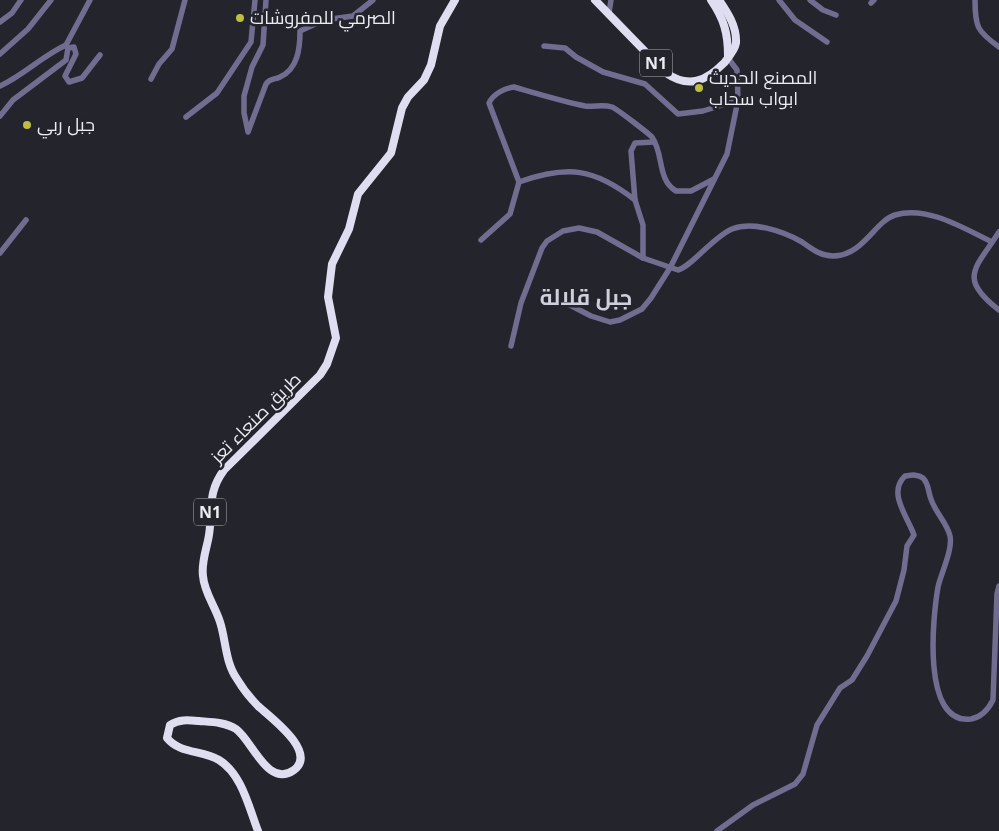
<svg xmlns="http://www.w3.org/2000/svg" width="999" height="831" font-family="'Noto Sans',Cairo,sans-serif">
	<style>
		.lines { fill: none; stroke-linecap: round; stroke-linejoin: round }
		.minor { stroke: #716d91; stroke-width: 5.5 }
		.highway { stroke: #dfdef0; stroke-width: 8 }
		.poi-dot { fill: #bfbe41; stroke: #24242d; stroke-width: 2 }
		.labels { text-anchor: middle; stroke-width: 5; stroke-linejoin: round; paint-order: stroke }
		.shield { fill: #24242d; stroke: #b0afb7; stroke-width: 1 }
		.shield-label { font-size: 16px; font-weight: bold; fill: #ecebf2 }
		.poi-label { font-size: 18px; fill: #ecebf2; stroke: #24242d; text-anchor: start }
		.street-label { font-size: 18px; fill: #ecebf2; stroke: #24242d }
		.district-label { font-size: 22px; font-weight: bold; fill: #cfcedb; stroke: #24242d }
	</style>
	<rect width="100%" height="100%" fill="#24242d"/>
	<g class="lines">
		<g class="minor">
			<path d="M266,0L263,45L252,67L244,96V113L248,132L266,84C270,78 274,80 280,77C298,69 300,48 300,31L324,20L353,16L373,0"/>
			<path d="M779,0L795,20L827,42"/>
			<path d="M810,0L823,10L836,15"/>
			<path d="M975,0C975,27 977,31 999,47"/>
			<path d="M871,3L874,0"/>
			<path d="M609,13L611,0"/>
			<path d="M0,22L12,13L21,0"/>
			<path d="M66,45L90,0"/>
			<path d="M544,46L565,48L576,57L603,72L645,84L678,114L703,111L738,100"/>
			<path d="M68,48L74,47L76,54L65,76L69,82L82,78L100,55"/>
			<path d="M0,54L28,29L51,0"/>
			<path d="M151,79L159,64L172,49L185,0"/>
			<path d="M0,86C24,75 42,56 66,45L68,48L66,60L13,100L0,116"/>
			<path d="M186,117L217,93L251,42L255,0"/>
			<path d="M519,182C568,165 594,168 635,200"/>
			<path d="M999,232C976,268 957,278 999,310"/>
			<path d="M481,240L510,214L519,182L489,103C493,94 505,88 514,87C538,94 561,101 585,106C594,107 603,104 612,107C617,109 648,133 652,137C664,154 657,180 676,191H691L714,179"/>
			<path d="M0,253L26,220"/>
			<path d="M643,258V225L635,200L631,151L635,143L654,142"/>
			<path d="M564,302L591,316L610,322L620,320L642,309L651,298L670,268L727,154L738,100L737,70L728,58"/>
			<path d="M511,346L521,303L542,248L547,241L563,231L579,228L597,232L643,258L678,270C691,267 713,237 732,229C753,221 783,231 802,242C811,248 820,256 833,256C863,256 875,221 895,215C927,205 965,229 992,242"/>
			<path d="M717,831L753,805L795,784L803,774L817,725L840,688L852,680L867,656L896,601L904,570L907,546L914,535C908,517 887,493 905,476C912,475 918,474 923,478C929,484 928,492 931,499C935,512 947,523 950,536C953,550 941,573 938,587C933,616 921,725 971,719C982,717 988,710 993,700L997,594L999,586"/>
		</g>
		<g class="highway">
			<path d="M595,0L666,73C689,89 706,81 724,63C728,58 735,50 736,43C737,27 728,13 719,0"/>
			<path d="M711,0C724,19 728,33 728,56"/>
			<path d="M258,831C249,808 242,774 219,760C202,750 180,754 167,738L170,725C179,719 188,720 199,721C211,722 225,722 236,729C252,740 268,789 294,770C318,752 270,717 258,706C250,698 243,689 237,679C225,662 226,640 220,622C215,606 204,592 203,576C201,562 207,548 209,535C213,509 207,493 224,470L320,375L327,364L336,338L328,297L332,264L349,229L358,194L391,153L402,108L408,97L424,80L431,65L440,26L455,0"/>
		</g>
	</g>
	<g class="poi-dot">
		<circle cx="240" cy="18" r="5"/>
		<circle cx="699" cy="88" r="5"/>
		<circle cx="27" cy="125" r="5"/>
	</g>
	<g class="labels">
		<g class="shield">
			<rect x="640" y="49.5" width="32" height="27" rx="4"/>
			<rect x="194" y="498.5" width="32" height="27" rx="4"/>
		</g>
		<g class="shield-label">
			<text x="656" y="69">N1</text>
			<text x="210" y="518">N1</text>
		</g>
		<g class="poi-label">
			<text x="250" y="24">الصرمي للمفروشات</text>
			<text x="709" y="84">المصنع الحديث<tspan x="709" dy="21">ابواب سحاب</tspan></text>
			<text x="37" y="131">جبل ربي</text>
		</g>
		<g class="street-label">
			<text transform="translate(256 418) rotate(-45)" y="6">طريق صنعاء تعز</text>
		</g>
		<g class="district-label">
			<text x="586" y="305">جبل قلالة</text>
		</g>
	</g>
</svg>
